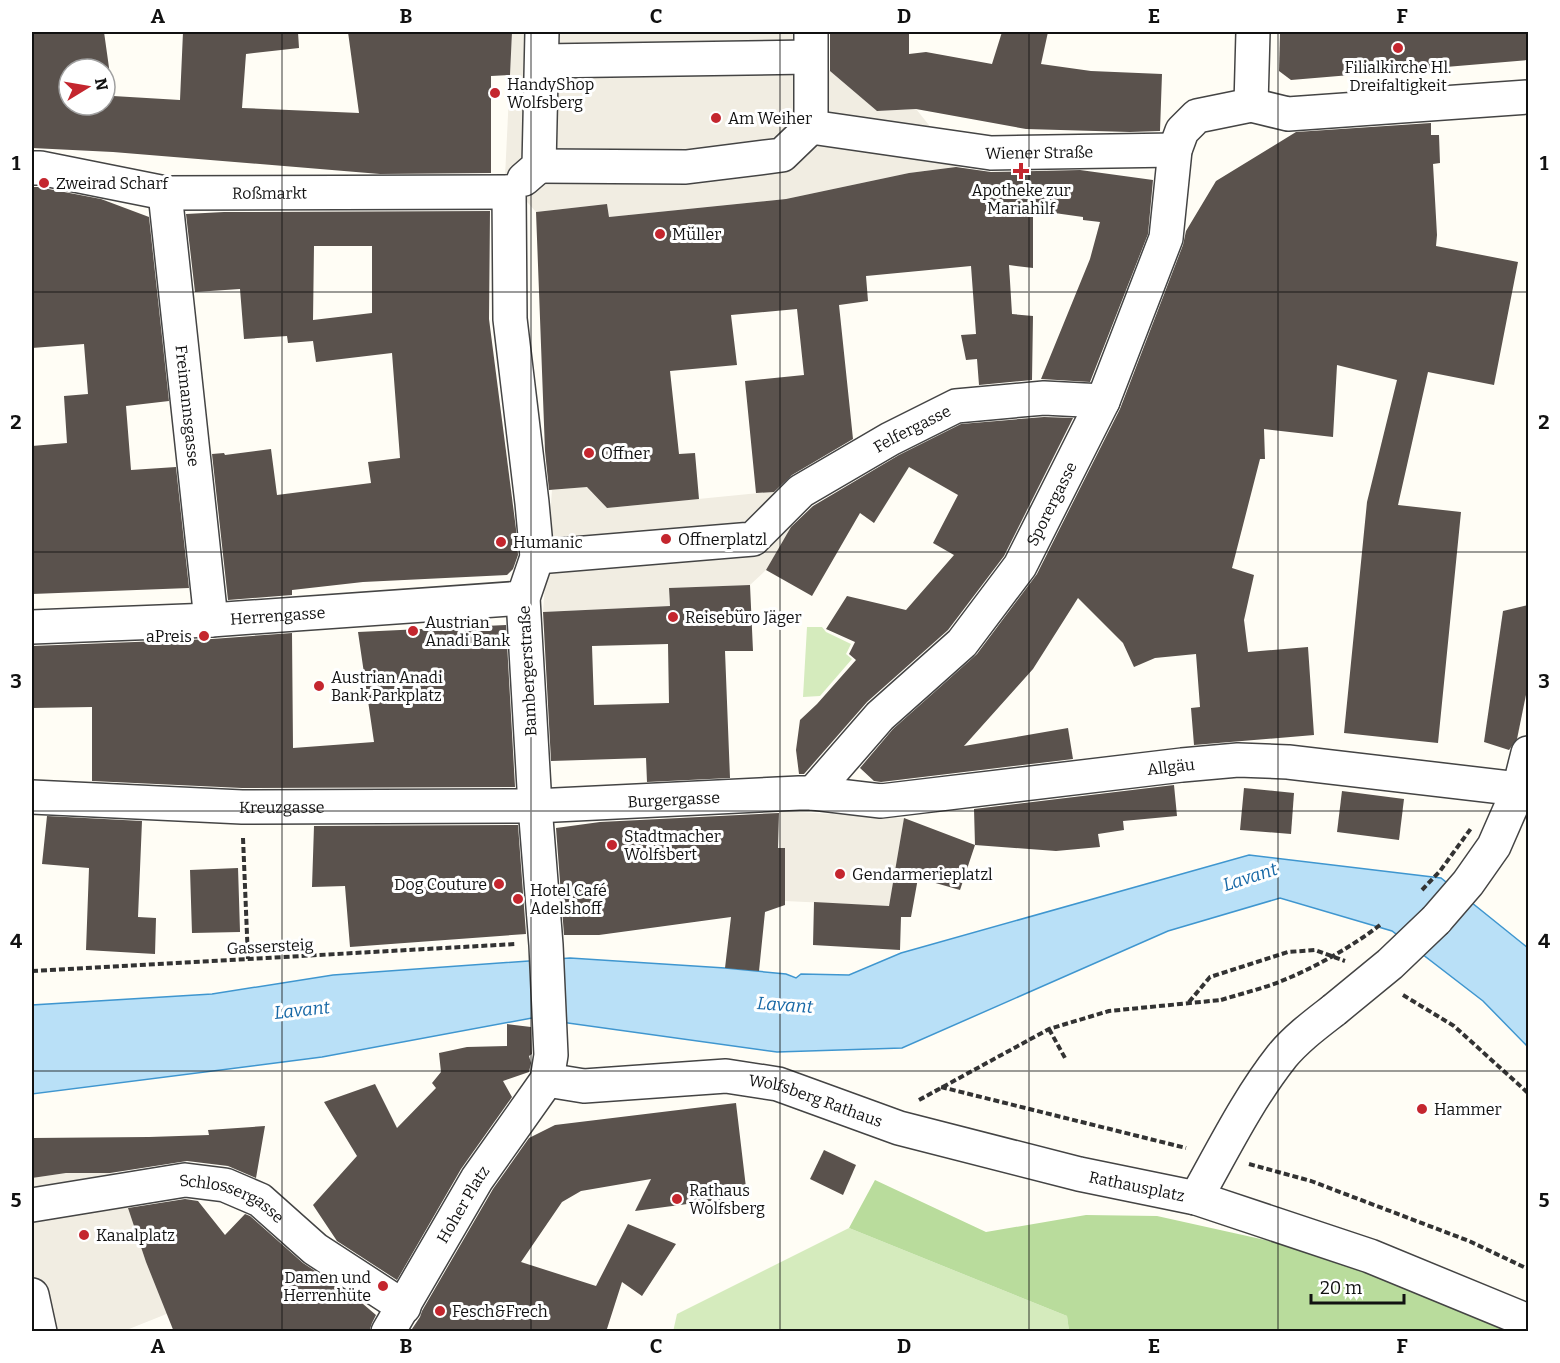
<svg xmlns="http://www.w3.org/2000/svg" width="1560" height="1363" font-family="Bitter,serif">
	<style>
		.green { fill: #d5ebbd }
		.forest { fill: #b9dc9c }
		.plaza { fill: #f1ede2 }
		.water { fill: #b9e0f7; stroke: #3f96cf; stroke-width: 1.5 }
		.building { fill: #5a524d; fill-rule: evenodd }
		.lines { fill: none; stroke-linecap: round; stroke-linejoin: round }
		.minor-casing { stroke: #444; stroke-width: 36 }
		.path { stroke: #333; stroke-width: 4; stroke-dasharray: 6 3; stroke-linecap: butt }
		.minor { stroke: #fff; stroke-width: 33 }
		.minor-bridge-casing { stroke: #444; stroke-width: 36; stroke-linecap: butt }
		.path-bridge { stroke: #333; stroke-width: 4; stroke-dasharray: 6 3; stroke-linecap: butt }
		.minor-bridge { stroke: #fff; stroke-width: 33 }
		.grid { fill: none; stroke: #111; stroke-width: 1.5; stroke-opacity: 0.55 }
		.poi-dot { fill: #c4262e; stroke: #fff; stroke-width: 2 }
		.labels { text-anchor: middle; stroke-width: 6; stroke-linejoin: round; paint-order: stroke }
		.poi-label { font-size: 16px; fill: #111; stroke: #fff; text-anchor: start }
		.street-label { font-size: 16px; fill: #111; stroke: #fff }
		.water-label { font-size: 18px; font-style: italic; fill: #1768a6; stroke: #fff }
		.neatline { fill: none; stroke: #111; stroke-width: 2 }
		.grid-label { font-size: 20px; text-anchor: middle; font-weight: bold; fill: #111 }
	</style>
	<rect width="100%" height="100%" fill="#fffdf5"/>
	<g class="green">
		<path d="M807,627H822L826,632L851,644L846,654L852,659L820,696L803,697Z"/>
		<path d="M849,1228L1067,1316L1069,1331L673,1332L677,1314Z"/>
	</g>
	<path class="forest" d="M875,1180L986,1232L1086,1215L1157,1216L1301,1248L1523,1331H1069L1067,1316L849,1228Z"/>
	<g class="plaza">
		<path d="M512,32H805L829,70L877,111L916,109L962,166L909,173L786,199L609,217L607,204L536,212L505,177Z"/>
		<path d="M595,486L596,496L607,508L779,491L809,498L766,570L750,585L669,588L670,606L543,612L552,490Z"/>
		<path d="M779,811L904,818L889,906L785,901L784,848H779Z"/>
		<path d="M66,1173H149L128,1207L146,1262L164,1306L174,1311L124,1331H32V1178Z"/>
	</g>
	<path class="water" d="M1249,855L1441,878L1528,948V1047L1483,1001L1392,931L1280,898L1168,931L902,1048L777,1052L532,1018L322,1057L32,1094V1005L212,994L333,975L570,958L725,968L786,974L796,978L801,974L849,975L901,953Z"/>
	<g class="building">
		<path d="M32,32H104L113,96L180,100L183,32H298L299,48L246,54L242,108L359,113L348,32H512L510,75L491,76V173L380,174L113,152L32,148ZM69,69H105V105H69Z"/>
		<path d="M830,32H909V54L926,52L992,64L1002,32H1048L1041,64L1091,71L1162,74L1160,131L1130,132L1026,129L916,109L877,111L830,71Z"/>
		<path d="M1280,32H1528V60L1291,80L1279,71Z"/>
		<path d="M1431,123V135H1439L1440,163L1433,164L1437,235L1436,246L1518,262L1494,385L1428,372L1398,505L1461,512L1438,743L1344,733L1367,502L1397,380L1337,365L1333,437L1264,429L1265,459H1260L1232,568L1254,575L1244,620L1248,652L1308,647L1314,735L1194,745L1191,708L1200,707L1196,654L1155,658L1134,667L1123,643L1078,598L1033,669L964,746L1068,728L1073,759L881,782L874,781L860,768L893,729L977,654L1037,574L1120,409L1183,245L1186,231L1216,181L1296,132Z"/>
		<path d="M956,167L991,172L1080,170L1153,180L1148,234L1090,382L1041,379L1090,259L1100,222L1083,220V217L1033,210V268L1009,265L1012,314L1033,316L1032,380L979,385L977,359L966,360L961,335L976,334L971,266L866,276L868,301L839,305L853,439L792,475L774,492L756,493L745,381L804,375L797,309L731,315L737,365L670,371L679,454L695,453L699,499L607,508L587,487L549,490L545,451L536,212L607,204L609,217L786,199L909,173Z"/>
		<path d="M32,187H38L101,199L149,217L169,401L126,406L131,470L176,467L189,588L32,594V446L67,443L64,396L88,394L84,344L32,348Z"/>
		<path d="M490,211L489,319L516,529L518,555L513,569L507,575L363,582L292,590V595L228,600L212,454L224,453L225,455L271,449L277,495L371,483L368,462L400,458L392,353L316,362L313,341V320V341L288,343L287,336L244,339L240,289L195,292L186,214L224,212ZM314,246H372V313L313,320Z"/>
		<path d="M1044,417L1073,418L1004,556L948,630L867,702L804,774H799L796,750L800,720L817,704L856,660L849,654L855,642L826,629L847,596L906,610L954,555L933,543L958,495L909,467L874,523L860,513L812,596L766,570L791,527L813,506L899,455L961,424Z"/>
		<path d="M750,585L753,651H725L730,778L647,782L646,758L551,761L543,612L670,606L669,588ZM668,644L669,703L594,705L592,646Z"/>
		<path d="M1528,605V685L1517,739L1509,750L1484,742L1503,611Z"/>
		<path d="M506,625L515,787L242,788L92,781V707L32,708V646L212,639L292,633L293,748L374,742L358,632Z"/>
		<path d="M1174,785L1177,816L1123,821L1124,830L1098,834L1100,847L1056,851L975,845L974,809Z"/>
		<path d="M1244,788L1294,793L1291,834L1240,830Z"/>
		<path d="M1342,791L1404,799L1399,840L1337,832Z"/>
		<path d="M779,813L778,848H785V905L765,912L759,971L725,968L731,917L599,935H564L556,828L600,822Z"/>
		<path d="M47,816L142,821L138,917L156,918L155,954L86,950L89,868L42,864Z"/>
		<path d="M904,818L975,845L960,890L918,878L911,917H901L900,950L813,945L814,902L889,906Z"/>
		<path d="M518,825L526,934L350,947L345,886L312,887L314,826Z"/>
		<path d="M238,868L240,932L192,933L190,870Z"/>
		<path d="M507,1024L531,1027L532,1054L529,1056L531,1063L529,1072L503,1081L512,1097L461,1169L397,1280L337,1241L313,1205L357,1156L324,1102L375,1084L397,1128L436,1088L432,1083L441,1072L439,1053L467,1047L507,1046Z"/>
		<path d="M736,1103L747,1196L635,1211L651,1179L581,1191L562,1202L521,1262L596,1286L628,1224L676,1244L642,1296L622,1282L606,1332H410L420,1317L422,1311L493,1189L529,1138L555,1125Z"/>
		<path d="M265,1126L256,1178L228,1166L187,1161L110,1173H66L32,1178V1138L149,1137L209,1135L208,1130Z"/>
		<path d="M824,1150L856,1165L843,1195L810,1179Z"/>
		<path d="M185,1199L198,1201L225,1235L245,1214L250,1216L303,1263L356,1298L376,1315L372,1323L369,1332H174L146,1262L128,1208Z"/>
	</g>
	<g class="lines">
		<g class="minor-casing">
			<g id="minor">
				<path d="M811,32V127"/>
				<path d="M542,61L810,57"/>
				<path d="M1251,105L1253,32"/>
				<path id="s1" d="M811,127L991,153L1175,150"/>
				<path d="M539,166L686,167L782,155L811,127"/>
				<path id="s2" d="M32,168H40L165,193L509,192"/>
				<path d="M524,179L539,166L542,32"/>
				<path id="s3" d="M165,193L211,620"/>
				<path id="s4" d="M537,557L753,539L801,491L890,439L956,406L1044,398L1103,401"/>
				<path id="s5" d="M32,627L211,620L523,598"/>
				<path id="s6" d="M813,793L880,716L962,643L1020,566L1103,401L1166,238L1175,150L1182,131L1197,116L1251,105L1288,114L1528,97"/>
				<path id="s7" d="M32,797L242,807L535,806L799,793H813L881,801L1182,765L1238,760L1288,762L1528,790"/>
				<path d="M1436,920L1468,883L1494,846L1519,789L1528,753"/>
				<path id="s8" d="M547,1080L584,1086L726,1076L778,1084L899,1128L1079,1174L1196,1198L1370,1256L1528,1321"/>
				<path d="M1196,1198C1223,1150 1248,1099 1282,1056C1297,1038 1316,1024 1334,1010"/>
				<path id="s9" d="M32,1205L185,1180L225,1185L260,1200L315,1249L404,1307"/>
				<path d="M32,1295L40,1332"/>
				<path id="s10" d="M388,1332L477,1179L547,1080L551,1055L546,945L535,806L523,598L537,557L532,503L510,319L509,192"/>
			</g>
		</g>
		<g class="path">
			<path d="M243,838L248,959"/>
			<path d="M32,971L516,944"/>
			<path d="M1403,995L1454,1026L1528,1093"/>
			<path d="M1189,1002L1210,977L1288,952L1315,950L1345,961"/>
			<path d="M1049,1029L1065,1058"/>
			<path d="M941,1087L1186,1148"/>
			<path d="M919,1100L1049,1029L1109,1011L1221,1000"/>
			<path d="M1249,1164L1311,1181L1469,1241L1528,1269"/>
		</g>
		<use href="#minor" class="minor"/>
		<g class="minor-bridge-casing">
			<path id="minor-bridge" d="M1334,1010L1390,964L1436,920"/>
		</g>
		<g class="path-bridge">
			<path d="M1422,890L1440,871L1472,827"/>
			<path d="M1221,1000C1240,994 1261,989 1279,982C1314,968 1350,948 1380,925"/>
		</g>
		<use href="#minor-bridge" class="minor-bridge"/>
	</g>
	<path class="grid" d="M282,32V1332M531,32V1332M780,32V1332M1029,32V1332M1278,32V1332M32,292H1528M32,552H1528M32,811H1528M32,1071H1528"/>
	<g class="poi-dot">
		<circle cx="1398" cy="48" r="6"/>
		<circle cx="495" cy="93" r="6"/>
		<circle cx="716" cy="118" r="6"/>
		<path d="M1018 162h6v6h6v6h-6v6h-6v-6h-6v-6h6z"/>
		<circle cx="44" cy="183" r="6"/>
		<circle cx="660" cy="234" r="6"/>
		<circle cx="589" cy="453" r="6"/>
		<circle cx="666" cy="539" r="6"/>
		<circle cx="501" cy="542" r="6"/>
		<circle cx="673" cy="617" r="6"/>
		<circle cx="413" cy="631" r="6"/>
		<circle cx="204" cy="636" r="6"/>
		<circle cx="319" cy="686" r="6"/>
		<circle cx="612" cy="845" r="6"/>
		<circle cx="840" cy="874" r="6"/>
		<circle cx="499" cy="884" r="6"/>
		<circle cx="518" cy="899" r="6"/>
		<circle cx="1422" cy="1109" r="6"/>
		<circle cx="677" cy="1199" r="6"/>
		<circle cx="84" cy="1235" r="6"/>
		<circle cx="383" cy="1286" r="6"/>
		<circle cx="440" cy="1311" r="6"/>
	</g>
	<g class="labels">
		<g class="poi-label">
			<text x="1398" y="73" text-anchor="middle">Filialkirche Hl.<tspan x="1398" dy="18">Dreifaltigkeit</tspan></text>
			<text x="507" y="90">HandyShop<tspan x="507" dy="18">Wolfsberg</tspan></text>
			<text x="728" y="124">Am Weiher</text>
			<text x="56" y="189">Zweirad Scharf</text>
			<text x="1021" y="196" text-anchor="middle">Apotheke zur<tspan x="1021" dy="18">Mariahilf</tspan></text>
			<text x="672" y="240">Müller</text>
			<text x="601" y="459">Offner</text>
			<text x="678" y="545">Offnerplatzl</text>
			<text x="513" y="548">Humanic</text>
			<text x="685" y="623">Reisebüro Jäger</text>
			<text x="425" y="628">Austrian<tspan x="425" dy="18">Anadi Bank</tspan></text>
			<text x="192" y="642" text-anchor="end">aPreis</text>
			<text x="331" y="683">Austrian Anadi<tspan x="331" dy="18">Bank Parkplatz</tspan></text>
			<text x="624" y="842">Stadtmacher<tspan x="624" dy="18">Wolfsbert</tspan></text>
			<text x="852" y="880">Gendarmerieplatzl</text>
			<text x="487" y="890" text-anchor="end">Dog Couture</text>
			<text x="530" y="896">Hotel Café<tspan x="530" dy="18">Adelshoff</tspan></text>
			<text x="1434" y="1115">Hammer</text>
			<text x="689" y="1196">Rathaus<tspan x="689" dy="18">Wolfsberg</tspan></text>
			<text x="96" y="1241">Kanalplatz</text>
			<text x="371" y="1283" text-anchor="end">Damen und<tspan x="371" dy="18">Herrenhüte</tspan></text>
			<text x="452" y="1317">Fesch&amp;Frech</text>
		</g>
		<g class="street-label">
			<text dy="6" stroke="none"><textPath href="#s1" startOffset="230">Wiener Straße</textPath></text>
			<text dy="6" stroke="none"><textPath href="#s2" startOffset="240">Roßmarkt</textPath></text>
			<text dy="6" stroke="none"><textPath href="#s3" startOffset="214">Freimannsgasse</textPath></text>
			<text dy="6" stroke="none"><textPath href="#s4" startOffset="412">Felfergasse</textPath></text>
			<text dy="6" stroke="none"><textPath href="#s6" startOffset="378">Sporergasse</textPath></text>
			<text dy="6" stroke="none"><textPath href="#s5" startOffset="246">Herrengasse</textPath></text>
			<text transform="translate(527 671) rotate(-93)" y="6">Bambergerstraße</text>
			<text dy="6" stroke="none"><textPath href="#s7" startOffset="1142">Allgäu</textPath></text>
			<text dy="6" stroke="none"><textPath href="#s7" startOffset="642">Burgergasse</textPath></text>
			<text dy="6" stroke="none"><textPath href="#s7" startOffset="250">Kreuzgasse</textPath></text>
			<text transform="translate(270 946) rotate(-3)" y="6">Gassersteig</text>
			<text dy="6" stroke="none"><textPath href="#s8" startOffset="273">Wolfsberg Rathaus</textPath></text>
			<text dy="6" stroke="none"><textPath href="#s8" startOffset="606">Rathausplatz</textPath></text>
			<text dy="6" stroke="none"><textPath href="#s9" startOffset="206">Schlossergasse</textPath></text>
			<text dy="6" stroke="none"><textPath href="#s10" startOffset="148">Hoher Platz</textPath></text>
		</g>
		<g class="water-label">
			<text transform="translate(1250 877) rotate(-18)" y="6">Lavant</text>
			<text transform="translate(785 1005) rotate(4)" y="6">Lavant</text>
			<text transform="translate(302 1010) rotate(-6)" y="6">Lavant</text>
		</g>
	</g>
	<rect width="1560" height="1363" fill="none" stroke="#ffffff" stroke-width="66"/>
	<g transform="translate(87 87) rotate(79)"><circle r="28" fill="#ffffff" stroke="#a0a0a0" stroke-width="1.5"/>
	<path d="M0-4.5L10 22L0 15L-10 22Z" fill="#c4262e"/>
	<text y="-9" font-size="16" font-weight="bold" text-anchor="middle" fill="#111111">N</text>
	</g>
	<path d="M1311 1294v9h93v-9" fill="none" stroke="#111111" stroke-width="3"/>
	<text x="1320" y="1294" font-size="18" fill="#111111" stroke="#ffffff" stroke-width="4.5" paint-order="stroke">20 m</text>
	<rect x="33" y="33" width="1494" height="1297" class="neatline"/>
	<g class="grid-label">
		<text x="158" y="23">A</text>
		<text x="406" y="23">B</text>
		<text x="656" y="23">C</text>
		<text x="904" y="23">D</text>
		<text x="1154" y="23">E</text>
		<text x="1402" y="23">F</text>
		<text x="16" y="170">1</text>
		<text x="1544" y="170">1</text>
		<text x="16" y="429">2</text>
		<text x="1544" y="429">2</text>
		<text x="16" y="688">3</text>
		<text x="1544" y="688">3</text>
		<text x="16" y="948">4</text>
		<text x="1544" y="948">4</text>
		<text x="16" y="1207">5</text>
		<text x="1544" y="1207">5</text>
		<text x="158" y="1353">A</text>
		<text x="406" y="1353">B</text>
		<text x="656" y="1353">C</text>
		<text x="904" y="1353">D</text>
		<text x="1154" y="1353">E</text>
		<text x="1402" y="1353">F</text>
	</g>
</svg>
